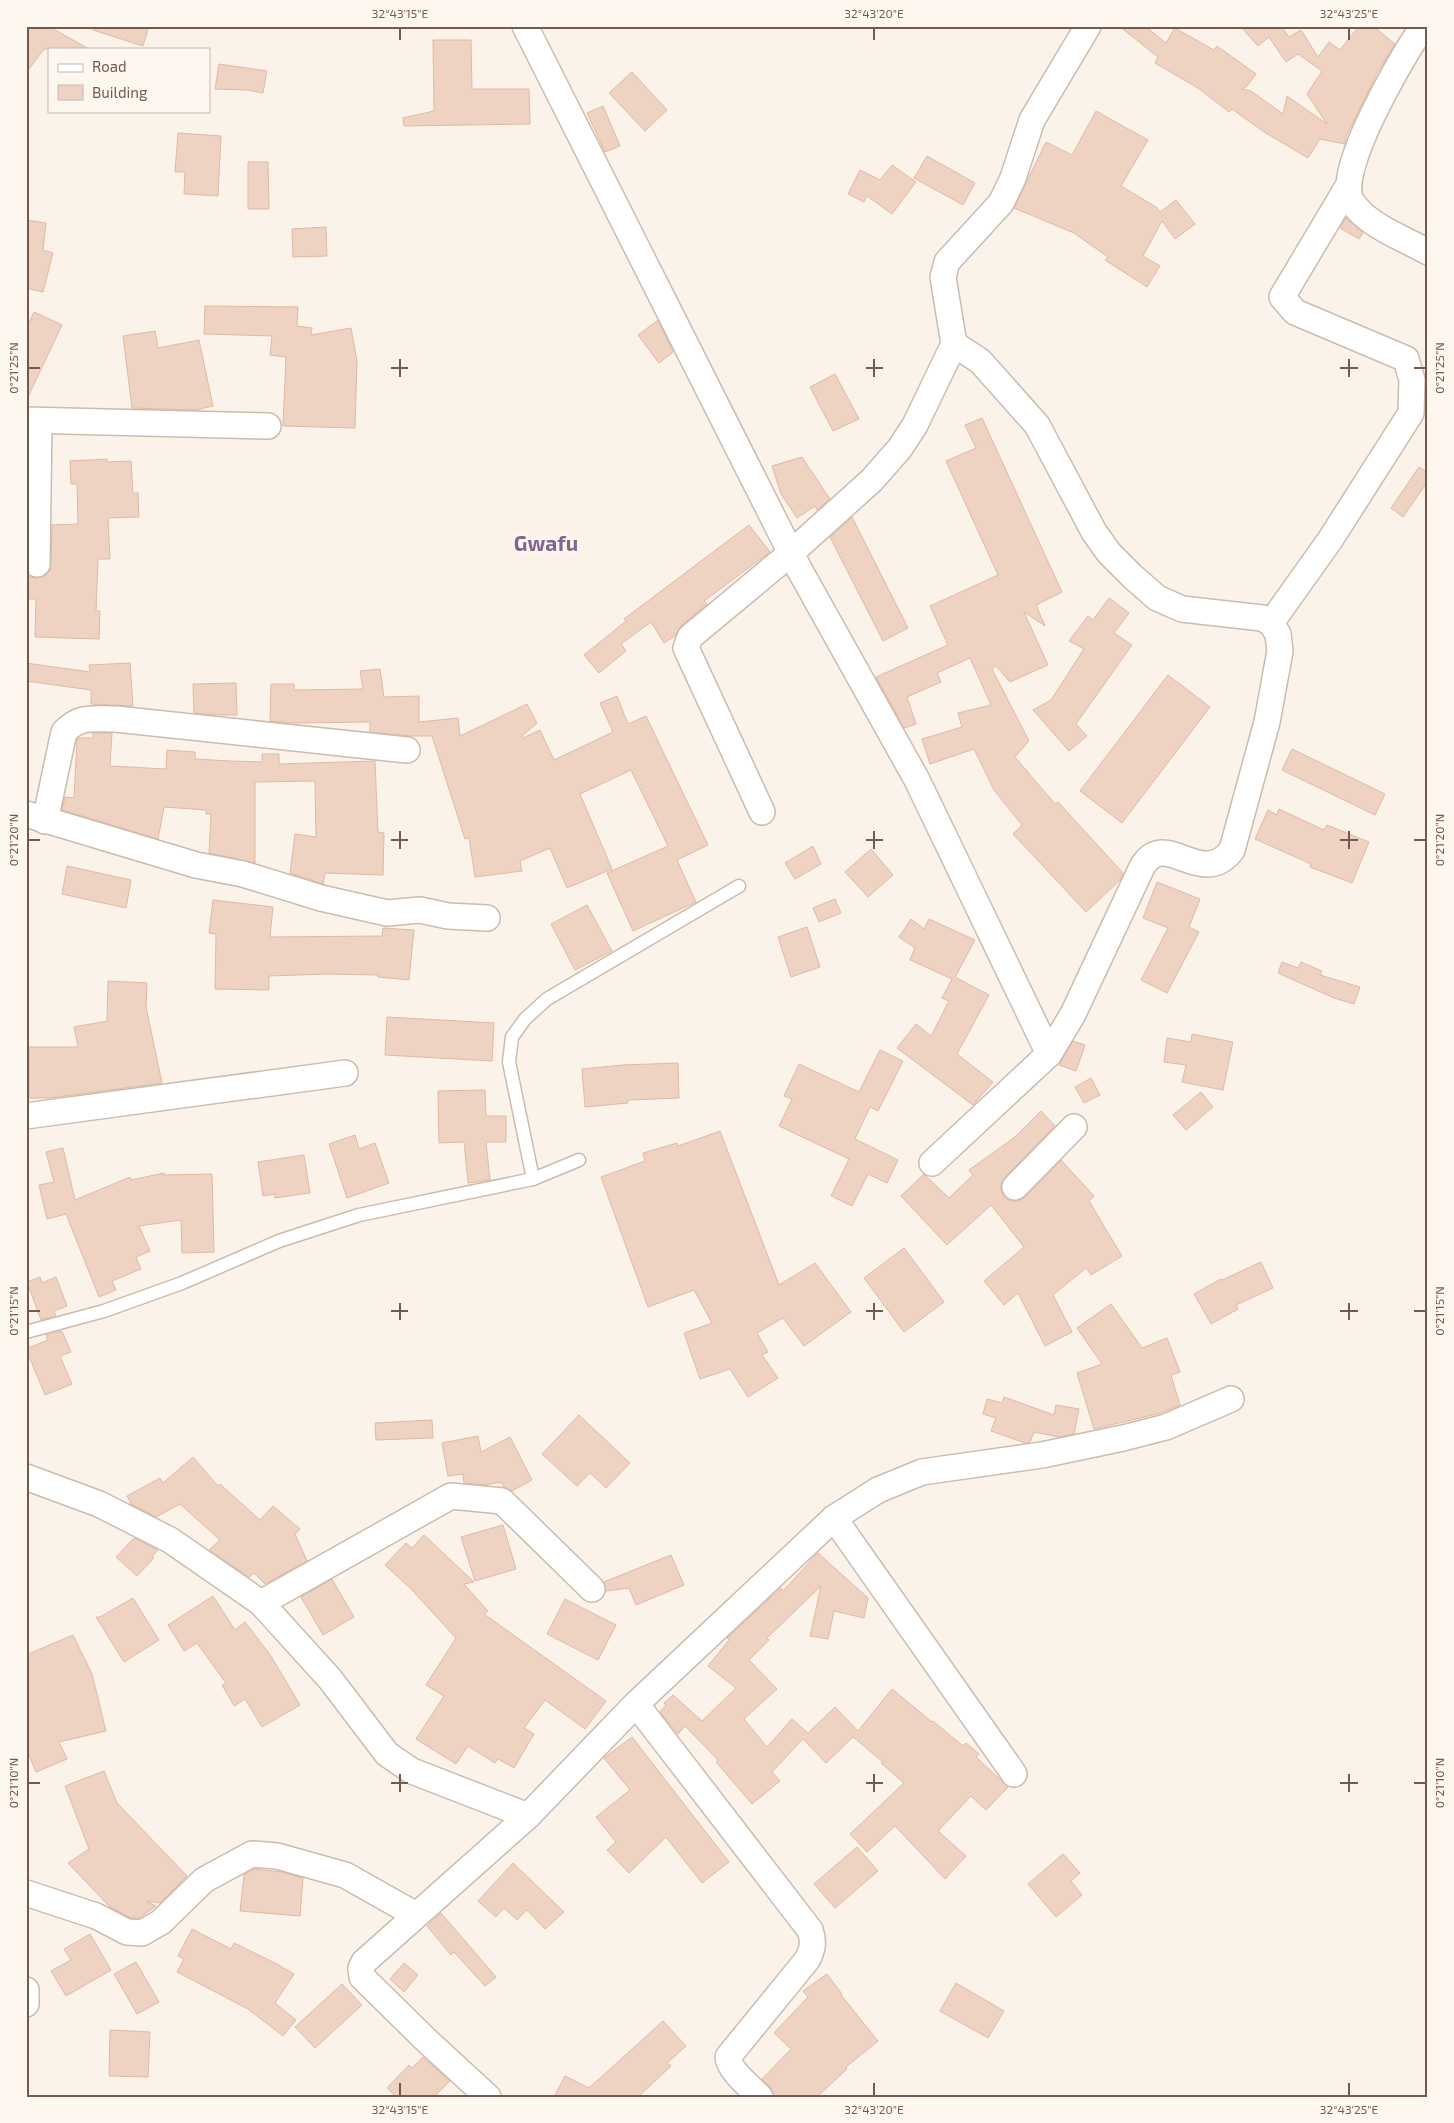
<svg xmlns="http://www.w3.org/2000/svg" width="1454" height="2123" font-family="'Exo 2',sans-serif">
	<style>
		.building { fill: #eed2c2; stroke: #e0b9a4 }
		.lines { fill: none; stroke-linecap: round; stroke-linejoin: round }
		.service-casing { stroke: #ccbbaf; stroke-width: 15 }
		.minor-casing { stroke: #ccbbaf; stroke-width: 28 }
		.service { stroke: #fff; stroke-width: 12 }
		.minor { stroke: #fff; stroke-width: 25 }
		.ticks { fill: none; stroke: #745a4e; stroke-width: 2 }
		.labels { text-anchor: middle; stroke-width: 5; stroke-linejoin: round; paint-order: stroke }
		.quarter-label { font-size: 21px; font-weight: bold; fill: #80668f; stroke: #fef7ef }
		.neatline { fill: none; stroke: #745a4e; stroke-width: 2 }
		.ticks-label { font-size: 12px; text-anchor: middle; fill: #745a4e }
	</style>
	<rect width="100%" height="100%" fill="#fbf3e9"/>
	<g class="building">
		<path d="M26,26H48L89,49H44L26,73Z"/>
		<path d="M93,26H149L143,46L93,30Z"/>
		<path d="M1119,26H1145L1166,43L1175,28L1214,50L1217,46L1256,74L1247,86L1242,89L1251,91L1283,114L1287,96L1327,124L1307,94L1322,71L1298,54L1286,62L1269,37L1258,46L1240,26H1281L1289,37L1301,30L1318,57L1329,42L1340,50L1359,26H1373L1395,44L1376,75L1346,137L1345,144L1320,139L1308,158L1264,132L1232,109L1229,112L1198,88L1155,63L1158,57Z"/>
		<path d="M433,40H471L472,89H529L530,124L404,126L403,118L434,111Z"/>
		<path d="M219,64L267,71L263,93L247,90L215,89Z"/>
		<path d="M632,72L667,110L645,131L609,93Z"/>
		<path d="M603,106L620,146L605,152L587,113Z"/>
		<path d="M1096,111L1148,140L1121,186L1156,207L1160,212L1176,200L1195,224L1175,239L1162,221L1143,256L1160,266L1147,287L1105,260L1108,257L1074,233L1014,208L1046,142L1072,155Z"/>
		<path d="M178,133L221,136L218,196L184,194L185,172H175Z"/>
		<path d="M927,156L975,183L963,205L914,178Z"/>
		<path d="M248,162H268L269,209H248Z"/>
		<path d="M892,165L916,182L892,214L867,196L864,202L848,194L860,170L880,180Z"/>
		<path d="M1346,218L1363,233L1359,239L1340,228Z"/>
		<path d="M26,220L46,223L43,250L53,253L43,292L26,288Z"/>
		<path d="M326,227L327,256L293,257L292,229Z"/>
		<path d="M205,306L298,307L297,326L312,328L311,335L351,328L357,361L355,428L283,426L286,357L270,355L272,336L204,334Z"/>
		<path d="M34,312L62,325L26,401V329Z"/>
		<path d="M658,320L673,352L659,363L638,335Z"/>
		<path d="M155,331L158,348L199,340L213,406L195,410L132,408L123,336Z"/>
		<path d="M835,374L859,419L833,431L810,387Z"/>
		<path d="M982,418L1062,592L1036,605L1045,626L1024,612L1048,665L1010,682L996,666L992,669L1029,741L1015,757L1055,804L1058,802L1123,873L1120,880L1086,912L1013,834L1022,825L994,790L974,749L930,764L922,739L962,727L958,713L991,705L970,658L937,673L941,682L907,697L916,724L904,728L876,677L948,645L930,606L998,575L946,461L976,448L965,425Z"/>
		<path d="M802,457L830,499L817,510L815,506L797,518L781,494L772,466Z"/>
		<path d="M107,459V462L131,461L133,493H138L139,517L108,518L110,559H98L96,611H100L99,639L35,637L36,599H26V573L30,577L37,578L44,576L50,571L51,564L52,525L78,524L77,484H71L70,461Z"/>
		<path d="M1419,467L1428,473V481L1403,517L1391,508Z"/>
		<path d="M852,517L908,628L883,641L830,537Z"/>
		<path d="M749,525L770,552L704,601L707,604L681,626L675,636L664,643L651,622L621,644L626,651L599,673L584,655L626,621L624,619Z"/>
		<path d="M1109,598L1129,613L1114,633L1132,645L1076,724L1087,736L1069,751L1033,710L1051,700L1084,649L1069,641L1088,616L1093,620Z"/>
		<path d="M26,663L90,672L89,665L130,663L133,706L91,704V690L26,681Z"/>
		<path d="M380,669L384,697L419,696V722L458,718L460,736L527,704L537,723L522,736L523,738L540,730L554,760L613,732L600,703L617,696L628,724L646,716L708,845L677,860L696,902L633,931L607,873L668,846L631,770L580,794L612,869L567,888L550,848L520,861L522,871L475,877L469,838L465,839L432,736H411L370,732V722L293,723L270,721L271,684H294V690L363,689L360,671Z"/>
		<path d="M1168,675L1210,707L1122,823L1080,791Z"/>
		<path d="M236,683L237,715H218L194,713L193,684Z"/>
		<path d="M93,733H112L110,766L166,769L167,750L195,752V759L230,761L262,762V754H279V764L375,761L378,832L384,833L383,875L325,873L323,884L290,873L295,834L316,837L315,781L255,782V863L209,853L211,814H206V810L164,807L158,839L62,810L65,797L74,798L77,739L79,738H93Z"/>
		<path d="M1292,749L1385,794L1375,815L1282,770Z"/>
		<path d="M1279,809L1324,830L1327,825L1369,842L1352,883L1310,867L1311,864L1255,839L1268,810L1277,815Z"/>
		<path d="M813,846L821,864L795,879L785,863Z"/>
		<path d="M871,849L893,875L868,897L845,872Z"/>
		<path d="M67,866L131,880L126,908L62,894Z"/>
		<path d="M1157,882L1200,899L1189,927L1199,932L1167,993L1141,980L1168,928L1143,918Z"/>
		<path d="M835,899L841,913L819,922L813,908Z"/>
		<path d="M213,900L273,907L270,937L382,936L383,928L414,930L409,980L378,977V975L327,974L269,976V990L215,989L216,934L209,933Z"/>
		<path d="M587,905L612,951L575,970L551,924Z"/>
		<path d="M911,919L924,929L929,919L975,940L955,977L989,995L957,1054L993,1082L973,1105L897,1048L916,1024L931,1036L949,1001L942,998L952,979L910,960L915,948L899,937Z"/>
		<path d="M807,927L820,967L791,977L778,937Z"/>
		<path d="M1282,962L1298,968L1301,962L1322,971L1320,975L1360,987L1354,1004L1334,998L1278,973Z"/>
		<path d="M108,981L147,983L146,1007L162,1083L50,1098H29V1047H78L74,1027L107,1021Z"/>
		<path d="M387,1017L494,1023L492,1061L385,1055Z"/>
		<path d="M1192,1034L1233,1042L1223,1090L1182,1082L1186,1065L1164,1062L1167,1038L1191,1042Z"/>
		<path d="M1073,1041L1085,1045L1076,1071L1059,1065Z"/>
		<path d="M880,1050L903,1061L878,1111L870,1107L855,1139L898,1160L887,1183L868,1174L852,1206L831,1196L849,1159L779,1126L792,1099L784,1096L799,1064L859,1092Z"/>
		<path d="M678,1063L679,1098L628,1100V1103L585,1107L582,1069L623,1065Z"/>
		<path d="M1091,1078L1100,1095L1084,1103L1075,1087Z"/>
		<path d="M485,1090L486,1116H506V1142H486L490,1180L468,1183L464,1142L439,1143L438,1091Z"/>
		<path d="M1201,1092L1213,1107L1186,1130L1173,1115Z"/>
		<path d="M1041,1111L1055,1126L1005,1177L1001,1184V1191L1005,1198L1011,1201H1019L1025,1197L1061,1160L1094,1196L1089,1201L1122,1256L1091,1275L1086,1268L1053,1295L1072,1332L1045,1346L1018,1293L1004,1305L984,1281L1024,1247L991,1205L947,1245L901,1196L924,1174L949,1198L973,1175L969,1170L1015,1137Z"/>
		<path d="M720,1131L779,1285L815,1263L851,1312L804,1346L783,1318L757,1333L768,1352L762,1355L778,1378L748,1397L730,1369L700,1379L684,1333L712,1323L694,1290L648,1307L601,1177L645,1161L643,1153L677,1143L678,1146Z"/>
		<path d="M355,1135L359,1149L375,1143L389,1183L347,1198L329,1144Z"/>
		<path d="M63,1148L75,1200L130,1177L131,1180L164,1173V1175L212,1174L214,1252L182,1253L181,1220L139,1226L150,1251L136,1257L141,1269L112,1281L116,1290L99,1297L66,1214L47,1219L39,1185L54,1182L46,1152Z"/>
		<path d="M304,1155L310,1193L275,1198V1194L263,1196L258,1162Z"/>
		<path d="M904,1248L944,1302L904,1332L864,1278Z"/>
		<path d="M1261,1262L1273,1288L1236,1305L1238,1309L1211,1324L1194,1294L1221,1279L1222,1280Z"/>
		<path d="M40,1277L42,1283L56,1277L67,1306L54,1311L56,1316L41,1320L27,1282Z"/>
		<path d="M1111,1304L1142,1348L1167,1338L1180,1372L1171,1375L1180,1405L1161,1413L1094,1429L1077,1373L1102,1364L1077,1328Z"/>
		<path d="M62,1331L71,1352L60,1356L72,1384L45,1395L26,1349L48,1340L46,1335Z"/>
		<path d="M1004,1397L1054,1415L1056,1405L1079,1409L1074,1434L1059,1437L1034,1432L1030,1442L1025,1443L991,1431L996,1418L983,1414L987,1399L1002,1403Z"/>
		<path d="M579,1415L630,1463L606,1488L590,1473L577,1486L542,1454Z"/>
		<path d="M432,1420L433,1438L376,1440L375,1423Z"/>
		<path d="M478,1436L481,1452L510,1437L532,1480L512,1491L504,1487L501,1482L486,1485L464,1483L463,1474L448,1476L442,1443Z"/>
		<path d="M193,1457L218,1486L220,1484L260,1520L273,1506L300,1529L295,1534L307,1561L265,1584L254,1573L249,1577L209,1550L220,1540L180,1504L156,1517L131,1504L127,1496L160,1478L163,1483Z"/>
		<path d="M503,1525L516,1569L475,1581L461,1537Z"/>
		<path d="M424,1535L474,1582L464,1584L488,1611L484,1614L606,1701L585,1729L545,1700L524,1728L534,1734L514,1768L498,1759L495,1763L468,1746L456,1764L416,1739L444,1696L426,1685L456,1638L412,1590L385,1565L406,1543L412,1548Z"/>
		<path d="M134,1538L158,1550L152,1557L154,1558L137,1576L116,1557Z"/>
		<path d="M818,1553L868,1598L864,1618L834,1611L828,1639L810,1636L821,1586L767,1638L769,1640L749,1660L777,1689L744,1719L767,1747L792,1719L808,1733L835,1707L858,1731L892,1689L932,1722L933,1721L963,1746L966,1743L979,1754L976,1757L1008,1787L986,1810L971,1796L938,1831L966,1856L945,1879L895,1826L867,1852L850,1834L904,1783L881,1763L883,1762L853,1737L826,1763L803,1739L772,1772L780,1781L752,1804L716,1762L718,1760L685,1726L678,1734L660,1712L666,1705L664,1703L673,1695L702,1721L736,1688L708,1666L729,1640L727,1638L781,1588L783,1591Z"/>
		<path d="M671,1555L684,1585L636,1605L629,1588L606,1591L604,1582Z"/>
		<path d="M332,1579L354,1617L323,1635L301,1597Z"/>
		<path d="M213,1596L235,1630L245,1622L271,1656L300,1705L262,1727L245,1699L234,1706L222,1685L226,1683L197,1643L184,1651L168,1625Z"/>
		<path d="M133,1598L159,1640L124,1662L96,1617H100Z"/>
		<path d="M565,1599L616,1625L598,1660L547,1634Z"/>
		<path d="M73,1635L92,1674L106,1731L59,1742L67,1759L36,1772L26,1748V1655Z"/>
		<path d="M632,1737L729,1862L702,1883L666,1837L629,1873L607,1850L616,1842L596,1817L630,1790L604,1758Z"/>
		<path d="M104,1771L117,1803L187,1876L160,1903L146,1901L156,1906L139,1918H131L110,1907L68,1863L89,1849L65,1786Z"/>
		<path d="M857,1847L878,1871L835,1908L814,1884Z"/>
		<path d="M1063,1854L1080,1873L1071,1881L1082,1895L1056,1917L1028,1884Z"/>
		<path d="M513,1863L564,1912L545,1929L527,1910L517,1920L504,1908L496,1917L478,1901Z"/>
		<path d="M254,1869L282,1872L303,1878L300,1916L240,1911L244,1875Z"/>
		<path d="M441,1913L496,1977L485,1986L454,1952L451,1955L427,1926Z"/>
		<path d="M192,1929L231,1949L234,1943L277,1964L294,1974L275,2003L296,2020L283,2036L248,2009L177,1972L184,1959L178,1956Z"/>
		<path d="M90,1934L111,1970L66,1996L51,1971L71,1960L64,1949Z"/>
		<path d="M136,1962L159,2002L137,2014L114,1974Z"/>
		<path d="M404,1963L418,1975L404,1992L390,1979Z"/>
		<path d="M827,1974L842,1994L841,1995L878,2041L846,2067L847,2069L817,2097H774L770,2087L762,2079L791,2049L774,2033L808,1997L803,1991Z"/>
		<path d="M956,1983L1004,2011L988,2038L940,2011Z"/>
		<path d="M342,1984L362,2005L315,2048L295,2027Z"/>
		<path d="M663,2021L686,2046L667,2063L671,2066L638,2097H554L565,2076L589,2088Z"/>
		<path d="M110,2030L150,2032L148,2077L109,2076Z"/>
		<path d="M423,2057L450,2081L434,2097H396L387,2088L409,2065L412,2068Z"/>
	</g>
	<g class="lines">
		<g class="service-casing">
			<g id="service">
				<path d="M533,1179L509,1062L512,1037L525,1019L547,999L739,886"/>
				<path d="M26,1332L104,1311L182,1283L279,1241L359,1215L533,1179L579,1160"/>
			</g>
		</g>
		<g class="minor-casing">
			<g id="minor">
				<path d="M525,26L798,567L917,780L1049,1054"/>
				<path d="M1423,26C1404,55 1333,172 1352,202C1368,226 1403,238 1428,252"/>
				<path d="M26,420L268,426"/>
				<path d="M37,564L39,421"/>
				<path d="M1271,623L1330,540L1411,413L1412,380L1406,359L1295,312L1282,297L1347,188"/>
				<path d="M762,812L686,648L690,637L791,553L872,480L900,448L915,425L954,344L943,277L947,262L1001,203L1013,178L1032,120L1088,26"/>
				<path d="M26,814L196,865L243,874L321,898L387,913L420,910L448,916L487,918"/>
				<path d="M45,821L64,732C80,715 94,719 116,719L407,750"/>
				<path d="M26,1116L345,1073"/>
				<path d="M932,1163L1049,1054L1073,1014L1143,865C1146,862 1148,858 1152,856C1175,842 1205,885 1232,850L1267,722L1280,651L1278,634L1271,623L1262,618L1182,609L1157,598L1132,576L1109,553L1094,532L1037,425L980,361L954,344"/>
				<path d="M1015,1187L1074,1127"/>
				<path d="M26,1477L99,1504L170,1540L261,1603L330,1679L387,1754L412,1771L528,1816"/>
				<path d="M834,1518L1014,1774"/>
				<path d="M261,1603L451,1496L502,1501L592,1589"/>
				<path d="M636,1704L810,1930C814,1942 813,1949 807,1960L728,2057C728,2069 751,2088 760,2097"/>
				<path d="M26,1893L96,1916L127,1932L142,1933L161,1922L204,1880L252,1854L277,1856L345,1875L416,1915"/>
				<path d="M26,1990V2004"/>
				<path d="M488,2097L425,2039L362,1977L361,1968L364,1962L528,1816L636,1704L834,1518L878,1490L922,1472L1042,1455L1123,1438L1166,1427L1231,1399"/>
			</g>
		</g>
		<use href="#service" class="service"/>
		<use href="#minor" class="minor"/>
	</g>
	<path class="ticks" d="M400,28V40M874,28V40M1349,28V40M400,359V377M874,359V377M1349,359V377M28,368H40M391,368H408M866,368H883M1340,368H1358M1414,368H1426M400,831V849M874,831V849M1349,831V849M28,840H40M391,840H408M866,840H883M1340,840H1358M1414,840H1426M400,1303V1320M874,1303V1320M1349,1303V1320M28,1311H40M391,1311H408M866,1311H883M1340,1311H1358M1414,1311H1426M400,1774V1792M874,1774V1792M1349,1774V1792M28,1783H40M391,1783H408M866,1783H883M1340,1783H1358M1414,1783H1426M400,2083V2096M874,2083V2096M1349,2083V2096"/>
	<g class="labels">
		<g class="quarter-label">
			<text x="546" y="551">Gwafu</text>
		</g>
	</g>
	<rect width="1454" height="2123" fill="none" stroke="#fef7ef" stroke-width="55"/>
	<rect x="48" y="48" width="162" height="65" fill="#fef7ef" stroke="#c7b8af"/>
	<rect x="58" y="64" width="25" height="8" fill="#ffffff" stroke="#c7b8af"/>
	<text x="92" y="72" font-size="15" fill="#745a4e">Road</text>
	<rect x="58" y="85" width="25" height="15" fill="#eed2c2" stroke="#c7b8af"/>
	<text x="92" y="98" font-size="15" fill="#745a4e">Building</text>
	<rect x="28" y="28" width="1398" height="2068" class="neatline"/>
	<g class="ticks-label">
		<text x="400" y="18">32°43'15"E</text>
		<text x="874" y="18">32°43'20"E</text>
		<text x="1349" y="18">32°43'25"E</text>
		<text transform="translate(14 368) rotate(-90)" y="4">0°21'25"N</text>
		<text transform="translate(1440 368) rotate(-90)" y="4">0°21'25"N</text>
		<text transform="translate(14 840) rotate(-90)" y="4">0°21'20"N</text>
		<text transform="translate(1440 840) rotate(-90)" y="4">0°21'20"N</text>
		<text transform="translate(14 1311) rotate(-90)" y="4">0°21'15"N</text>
		<text transform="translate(1440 1311) rotate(-90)" y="4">0°21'15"N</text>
		<text transform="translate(14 1783) rotate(-90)" y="4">0°21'10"N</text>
		<text transform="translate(1440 1783) rotate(-90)" y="4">0°21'10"N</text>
		<text x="400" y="2114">32°43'15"E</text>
		<text x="874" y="2114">32°43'20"E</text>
		<text x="1349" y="2114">32°43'25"E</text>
	</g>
</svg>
